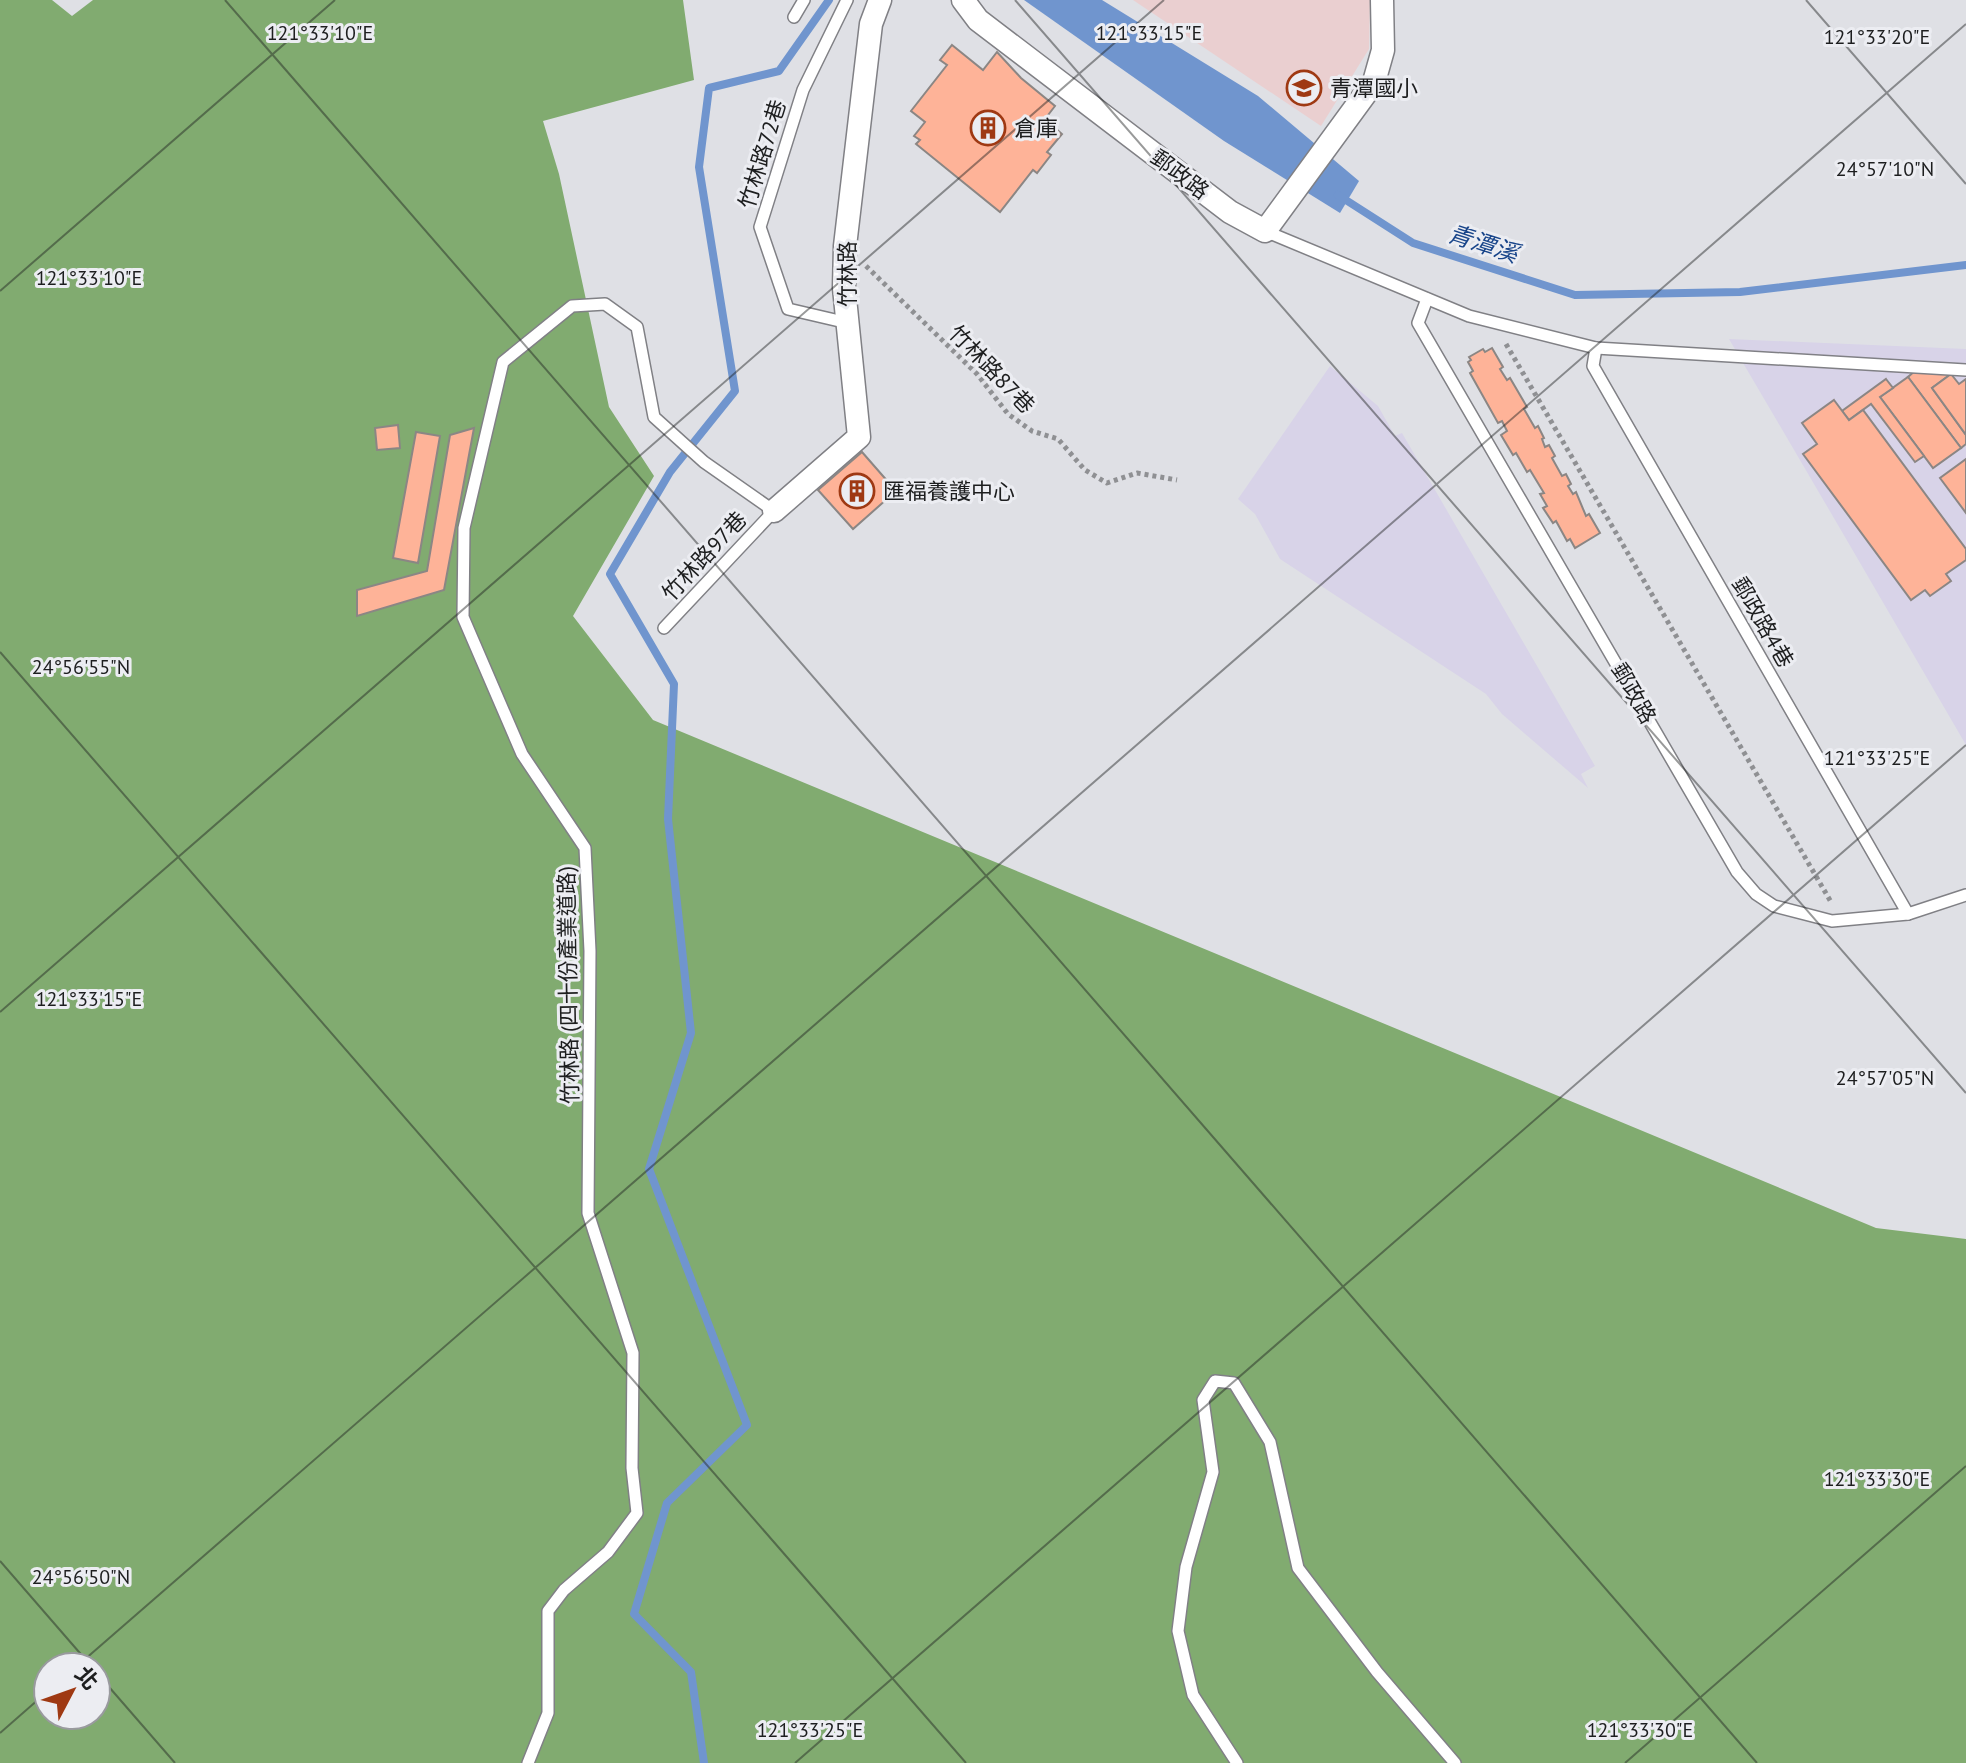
<svg xmlns="http://www.w3.org/2000/svg" width="1966" height="1763" font-family="'PT Sans','Noto Sans TC',sans-serif">
	<style>
		.industrial { fill: #d8d3e8 }
		.education { fill: #eacfd0 }
		.forest { fill: #81ab70; fill-rule: evenodd }
		.water { fill: #7095ce }
		.lines { fill: none; stroke-linecap: round; stroke-linejoin: round }
		.stream { stroke: #7095ce; stroke-width: 8 }
		.building { fill: #feb398; stroke: #8b8684; stroke-width: 2 }
		.lane-casing { stroke: #808085; stroke-width: 14 }
		.street-casing { stroke: #808085; stroke-width: 25 }
		.path { stroke: #8f9093; stroke-width: 5; stroke-dasharray: 4 4; stroke-linecap: butt }
		.lane { stroke: #fff; stroke-width: 11 }
		.street { stroke: #fff; stroke-width: 22 }
		.ticks { fill: none; stroke: #1d1e1f; stroke-width: 2; stroke-opacity: 0.45 }
		.labels { text-anchor: middle; stroke-width: 6; stroke-linejoin: round; paint-order: stroke }
		.poi-label { font-size: 22px; fill: #1d1e1f; stroke: #ecedf2; text-anchor: start }
		.street-label { font-size: 22px; fill: #1d1e1f; stroke: #ecedf2 }
		.water-label { font-size: 24px; font-style: italic; fill: #19458a; stroke: #ecedf2 }
		.ticks-label { font-size: 20px; text-anchor: middle; fill: #1d1e1f; stroke: #ecedf2; stroke-width: 6; stroke-linejoin: round; paint-order: stroke }
	</style>
	<rect width="100%" height="100%" fill="#dfe0e5"/>
	<g class="industrial">
		<path d="M1729,339L1966,349V745L1838,525Z"/>
		<path d="M1330,366L1378,406L1395,436L1402,433L1595,766L1581,774L1588,788L1502,714L1486,694L1280,559L1255,514L1238,499Z"/>
	</g>
	<path class="education" d="M1133,0H1370L1369,49L1321,126Z"/>
	<path class="forest" d="M0,0H52L72,16L93,0H683L694,80L543,121L559,174L609,407L654,476L573,616L653,720L1876,1228L1966,1239V1763H0ZM48,1667H96V1715H48Z"/>
	<path class="water" d="M1024,0H1102L1258,96L1359,181L1340,213L1224,141Z"/>
	<g class="lines">
		<g class="stream">
			<path d="M1338,195L1413,243L1575,295L1740,292L1966,265"/>
			<path d="M704,1763L691,1672L634,1614L667,1503L747,1425L649,1169L691,1033L668,819L674,684L610,574L670,472L735,391L699,167L709,88L779,71L829,0"/>
		</g>
	</g>
	<g class="building">
		<path d="M952,45L983,70L997,52L1021,78L1055,106L1045,119L1062,134L1047,152L1051,155L1037,173L1033,170L1000,212L916,144L920,140L914,136L925,122L911,111L947,65L940,60Z"/>
		<path d="M1492,348L1503,367L1500,369L1507,380L1510,378L1527,407L1524,409L1535,428L1538,426L1544,438L1542,439L1545,447L1549,445L1555,456L1552,458L1562,476L1566,474L1571,484L1568,486L1573,494L1576,492L1586,516L1589,514L1600,533L1575,548L1570,539L1567,541L1556,521L1553,523L1543,508L1547,506L1540,494L1544,493L1530,470L1527,472L1516,453L1513,455L1501,435L1507,431L1502,421L1498,423L1470,373L1473,371L1468,362L1471,360L1469,357L1483,349L1485,352Z"/>
		<path d="M1917,369L1951,374L1932,388L1966,435V444L1961,448L1908,377Z"/>
		<path d="M1951,374L1959,384L1966,379V435L1932,388Z"/>
		<path d="M1908,377L1961,448L1933,468L1880,397Z"/>
		<path d="M1886,379L1893,388L1880,397L1924,456L1915,462L1871,404L1849,420L1842,411Z"/>
		<path d="M1834,400L1849,420L1863,410L1966,549V560L1946,574L1951,581L1930,596L1925,590L1911,600L1803,454L1817,444L1802,423Z"/>
		<path d="M398,425L400,448L377,450L375,428Z"/>
		<path d="M474,428L444,590L357,616V590L427,571L450,435Z"/>
		<path d="M416,432L440,436L418,563L393,558Z"/>
		<path d="M862,452L896,491L853,529L818,490Z"/>
		<path d="M1966,459V513L1940,478Z"/>
	</g>
	<g class="lines">
		<g class="lane-casing">
			<g id="lane">
				<path d="M847,0L803,90L760,227L788,309L848,323"/>
				<path d="M794,17L804,0"/>
				<path d="M1265,231L1469,316L1596,348L1966,370"/>
				<path d="M1427,299L1418,323L1737,872L1756,894L1774,906L1832,921L1908,914L1966,895"/>
				<path d="M1596,348L1593,366L1908,914"/>
				<path d="M528,1763L548,1713V1611L564,1590L608,1552L637,1513L632,1468L633,1353L588,1213L590,951L585,848L522,754L463,617L464,528L503,362L572,306L605,304L637,327L654,417L704,462L774,511L664,628"/>
				<path d="M1237,1763L1193,1695L1178,1631L1186,1567L1213,1472L1203,1400L1215,1381L1234,1383L1270,1442L1298,1568L1377,1672L1455,1763"/>
			</g>
		</g>
		<g class="street-casing">
			<g id="street">
				<path d="M963,0L978,20L1230,212L1265,231L1374,82L1383,50L1382,0"/>
				<path d="M774,511L859,437L844,288L845,246L871,24L880,0"/>
			</g>
		</g>
		<g class="path">
			<path d="M866,266L977,374L1008,414L1032,431L1058,439L1085,470L1107,483L1137,473L1177,480"/>
			<path d="M1506,344L1831,902"/>
		</g>
		<use href="#lane" class="lane"/>
		<use href="#street" class="street"/>
	</g>
	<path class="ticks" d="M225,0L1757,1763M1015,0L1966,1093M1806,0L1966,184M0,291L335,0M0,652L966,1763M0,1012L1164,0M0,1561L92,1667M76,1667L1966,24M96,1672L175,1763M0,1733L48,1691M795,1763L1966,745M1625,1763L1966,1466"/>
	<defs>
		<g id="school-ring" transform="scale(1.8)"><circle r="9.5" fill="#ecedf2" stroke="#9f3913" stroke-width="1.5"/><path d="M0-5L7-2L0 1L-7-2ZM-4 1L0 2.5L4 1V4Q0 6-4 4Z" fill="#9f3913"/></g>
		<g id="building-ring" transform="scale(1.8)"><circle r="9.5" fill="#ecedf2" stroke="#9f3913" stroke-width="1.5"/><path d="M-4-6H4V6H1V3H-1V6H-4ZM-2.5-4.3h1.7v1.8h-1.7ZM.8-4.3h1.7v1.8H.8ZM-2.5-1h1.7V.8h-1.7ZM.8-1h1.7V.8H.8Z" fill="#9f3913"/></g>
	</defs>
	<g fill-rule="evenodd">
		<use href="#school-ring" x="1304" y="88"/>
		<use href="#building-ring" x="988" y="128"/>
		<use href="#building-ring" x="857" y="491"/>
	</g>
	<g class="labels">
		<g class="poi-label">
			<text x="1330" y="96">青潭國小</text>
			<text x="1014" y="136">倉庫</text>
			<text x="883" y="499">匯福養護中心</text>
		</g>
		<g class="street-label">
			<text transform="translate(762 154) rotate(-73)" y="8">竹林路72巷</text>
			<text transform="translate(1180 174) rotate(37)" y="8">郵政路</text>
			<text transform="translate(847 274) rotate(-90)" y="8">竹林路</text>
			<text transform="translate(992 369) rotate(46)" y="8">竹林路87巷</text>
			<text transform="translate(704 556) rotate(-47)" y="8">竹林路97巷</text>
			<text transform="translate(1763 622) rotate(60)" y="8">郵政路4巷</text>
			<text transform="translate(1634 693) rotate(60)" y="8">郵政路</text>
			<text transform="translate(568 985) rotate(-91)" y="8">竹林路 (四十份產業道路)</text>
		</g>
		<g class="water-label">
			<text transform="translate(1483 244) rotate(18)" y="8">青潭溪</text>
		</g>
	</g>
	<g class="ticks-label">
		<text x="320" y="40">121°33'10"E</text>
		<text x="1149" y="40">121°33'15"E</text>
		<text x="1877" y="44">121°33'20"E</text>
		<text x="1885" y="176">24°57'10"N</text>
		<text x="89" y="285">121°33'10"E</text>
		<text x="81" y="674">24°56'55"N</text>
		<text x="1877" y="765">121°33'25"E</text>
		<text x="89" y="1006">121°33'15"E</text>
		<text x="1885" y="1085">24°57'05"N</text>
		<text x="1877" y="1486">121°33'30"E</text>
		<text x="81" y="1584">24°56'50"N</text>
		<text x="810" y="1737">121°33'25"E</text>
		<text x="1640" y="1737">121°33'30"E</text>
	</g>
	<g transform="translate(72 1691) rotate(49)"><circle r="38" fill="#ecedf2" stroke="#999a9e" stroke-width="2"/>
	<path d="M0-6L14 30L0 20L-14 30Z" fill="#9f3913"/>
	<text y="-12" font-size="22" font-weight="bold" text-anchor="middle" fill="#1d1e1f">北</text>
	</g>
</svg>
